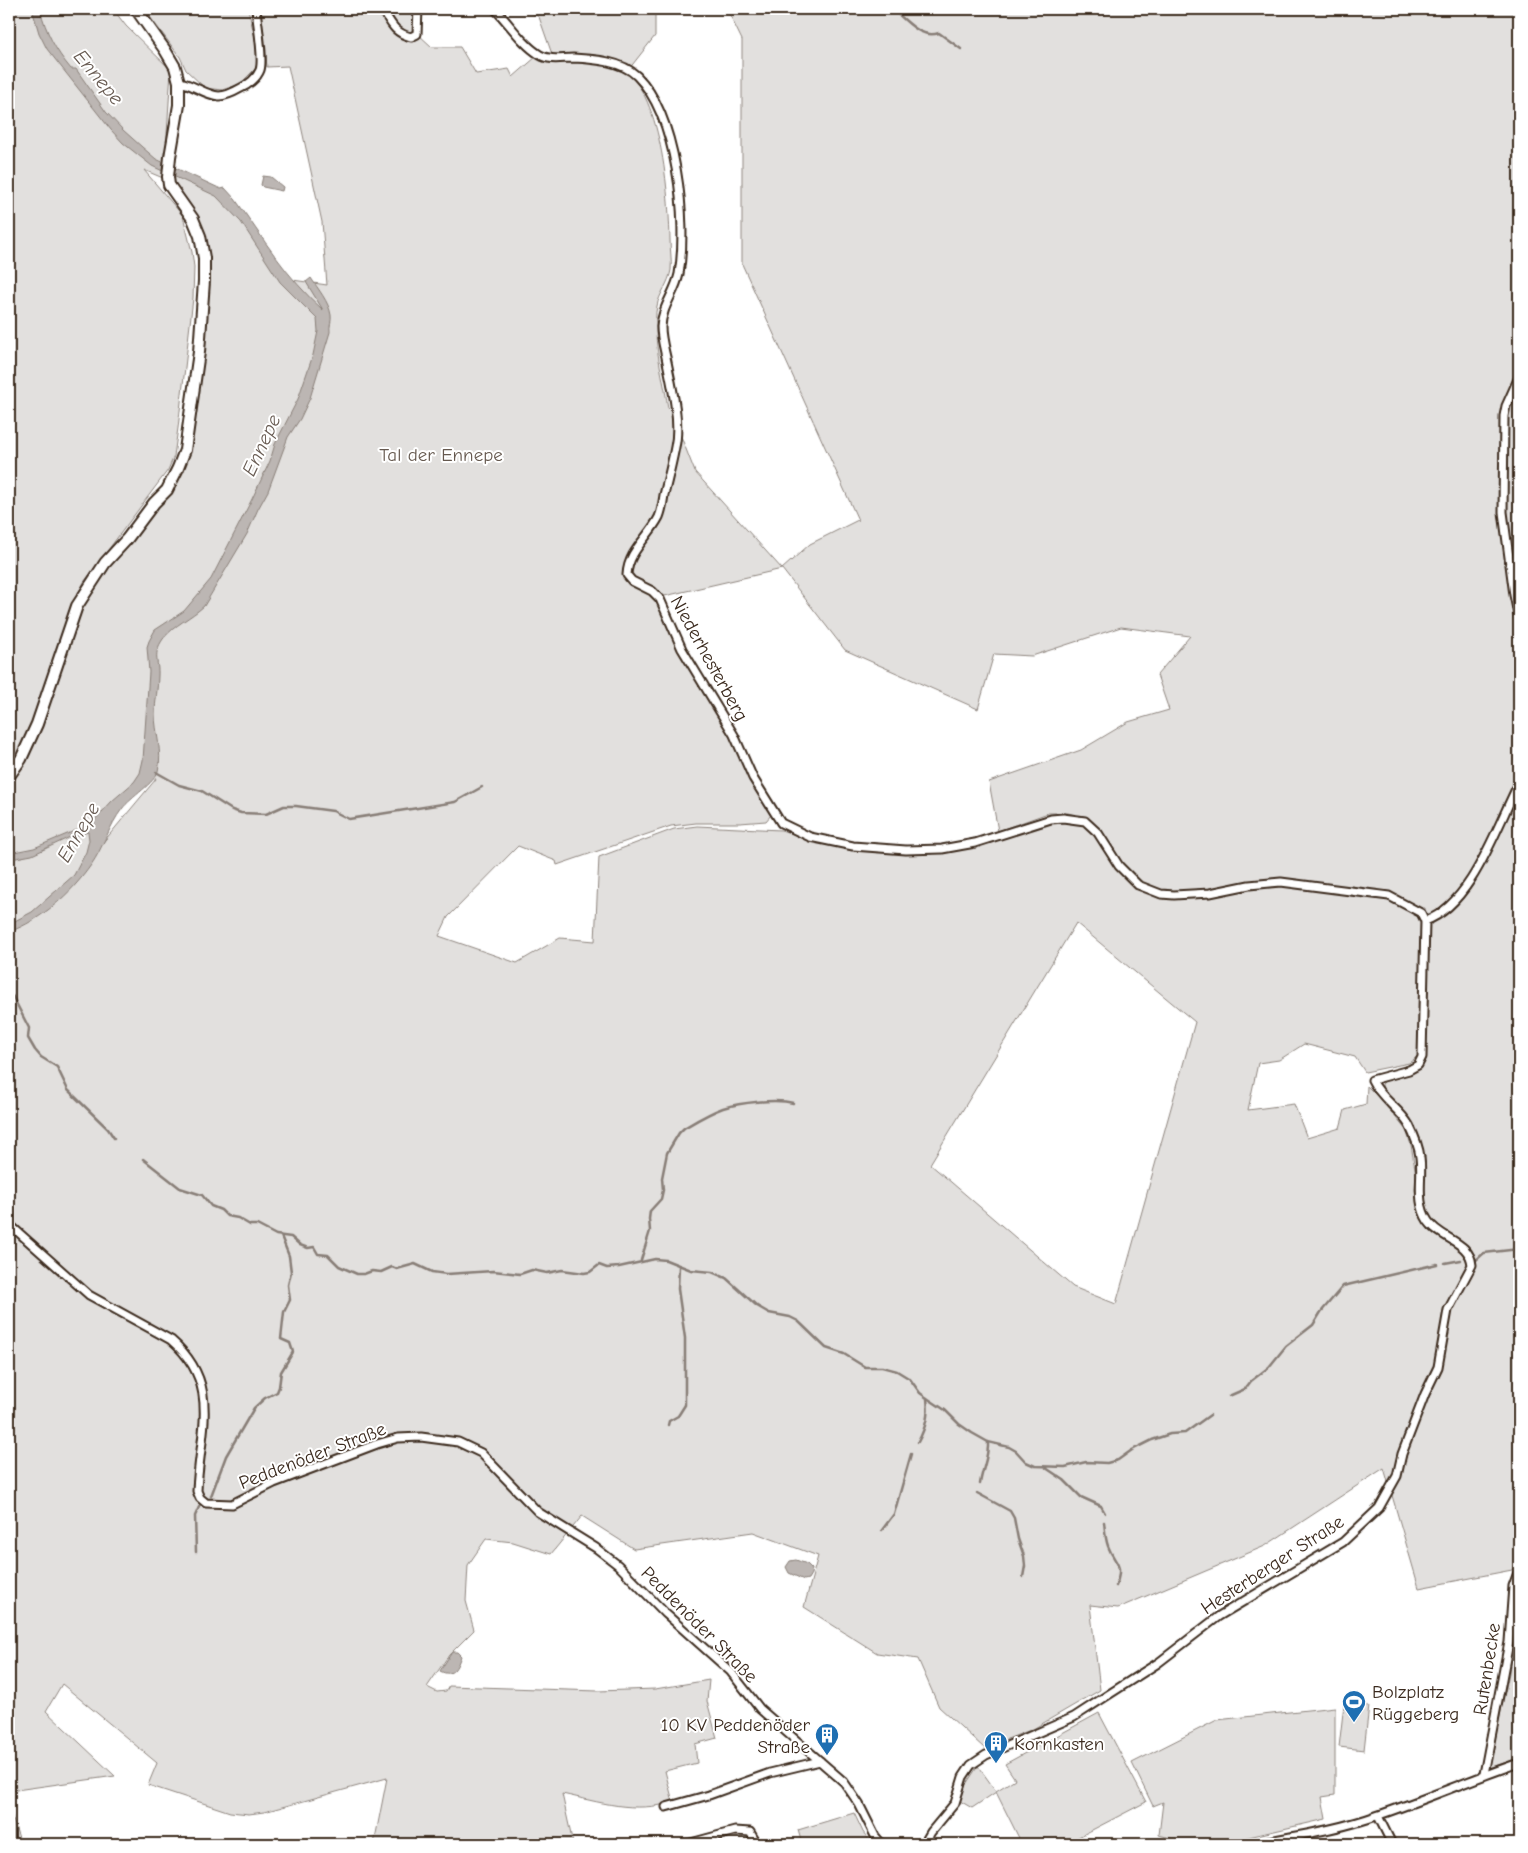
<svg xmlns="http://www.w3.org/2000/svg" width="1528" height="1853" font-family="'Comic Neue',sans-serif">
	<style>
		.green { fill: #e2e0de; stroke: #8e857e; fill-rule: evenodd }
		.water { fill: #bcb6b3; stroke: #887e77 }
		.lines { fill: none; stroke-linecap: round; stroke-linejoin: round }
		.stream { stroke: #887e77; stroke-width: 2.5 }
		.street-casing { stroke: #3b2a1e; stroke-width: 11 }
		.secondary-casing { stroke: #3b2a1e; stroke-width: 14 }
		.street { stroke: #fff; stroke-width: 7 }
		.secondary { stroke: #fff; stroke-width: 10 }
		.labels { text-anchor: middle; stroke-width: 4; stroke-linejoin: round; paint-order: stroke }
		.park-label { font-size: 19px; fill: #65584e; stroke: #fff }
		.street-label { font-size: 19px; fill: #3b2a1e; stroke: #fff }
		.poi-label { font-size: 19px; fill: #3b2a1e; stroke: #fff; text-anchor: start }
		.water-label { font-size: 20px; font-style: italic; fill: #685b52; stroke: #fff }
	</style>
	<rect width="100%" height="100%" fill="#fff"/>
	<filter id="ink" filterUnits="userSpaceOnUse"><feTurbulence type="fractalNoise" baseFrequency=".02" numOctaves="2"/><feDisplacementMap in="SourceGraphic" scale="10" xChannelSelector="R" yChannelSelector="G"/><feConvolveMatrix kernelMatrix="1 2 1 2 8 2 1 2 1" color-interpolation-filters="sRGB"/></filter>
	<g filter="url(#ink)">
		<g class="green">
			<path d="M9,9H113L126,26L171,70L165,166L226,196L286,279L327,285L322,222L288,66L267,67L265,48L253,9H381C390,23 395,36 413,38L418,34L432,47H460L476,74L509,69L513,77L536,57C562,62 594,54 619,67C662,88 669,197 670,240C670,249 672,261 671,270C669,283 659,294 657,306C655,314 656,324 656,332C656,354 665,386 668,408L671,411L695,472L782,569L810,544L858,520L742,264V40L727,9H1519V1560L1512,1570L1419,1588L1384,1468L1265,1546L1118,1608L1090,1605L1100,1690L1033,1729L984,1748L939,1707L918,1659L877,1653L804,1607L818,1556L753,1532L634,1549L582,1516L551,1554L513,1542L486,1539L468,1565L466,1601L474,1630L449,1655L427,1687L437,1692L446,1691L449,1686L598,1691L655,1689L709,1680L707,1701L717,1738L695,1744L697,1763L665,1771L673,1802C634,1814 600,1802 562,1794L573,1844H374L387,1778L264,1812L249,1814L230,1812L148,1785L157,1763L62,1684L46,1711L115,1776L9,1791V781C47,736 54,666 77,612C89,587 110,567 126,545C136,531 143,516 152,502L162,501L183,470L191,433L201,368L205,322L206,278L201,231L191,212L170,181L144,170L183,216L192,252L194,267L193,298L178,428L174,456L168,470L84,582L73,604L28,738L15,763L9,771ZM782,569L845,650L978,709L994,654L1032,656L1121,627L1190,636L1157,675L1169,710L1128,722L1081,750L989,782L998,831L1048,813H1068L1085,818L1100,831L1120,863L1140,884L1162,893L1210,892L1248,884L1280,880L1323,884L1390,894L1419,908H1425V1059C1415,1081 1395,1069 1382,1084L1383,1092L1411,1122L1423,1157L1424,1203L1434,1225L1437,1229L1463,1243L1472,1256L1474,1270L1449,1311L1441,1364L1433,1387L1415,1412L1436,1367L1443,1311L1452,1292L1465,1276L1468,1265L1466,1257L1460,1248L1431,1231L1418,1205L1415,1190L1416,1175L1411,1145L1406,1130L1382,1101L1367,1086L1366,1104L1345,1110L1340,1128L1307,1138L1294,1104L1248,1110L1258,1063L1279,1060L1304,1044L1355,1057L1365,1072L1409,1063L1419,1055L1422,921L1417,913L1388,898L1281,883L1249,887L1211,895L1173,897L1160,895L1137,887L1118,868L1097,835L1083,824L1065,822L1052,823L973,847L944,852L907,853L853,848L810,839L781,830L697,826L674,829L599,857L595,941L560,938L517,963L439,936L448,917L518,846L556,861L557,865L671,826L696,823H740L766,821L771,815L750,778L732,735L696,680L680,650L656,598ZM151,772L156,779L95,852L128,793ZM1076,923L1195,1022L1116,1304L1073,1287L930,1164Z"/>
			<path d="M144,9H248L258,50L256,68L240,84L222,90L205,88L186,70L180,57Z"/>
			<path d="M383,9H417L416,33L403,35Z"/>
			<path d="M524,9H655V36L629,69L619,63L553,57L539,17Z"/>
			<path d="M1519,1582V1758L1489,1768L1509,1673Z"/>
			<path d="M1344,1704L1369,1706L1364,1750L1339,1747Z"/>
			<path d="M1335,1707V1795L1322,1797L1326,1819L1236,1840L1226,1844H1182L1181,1841L1159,1835L1163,1802L1153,1806L1132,1763L1217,1720Z"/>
			<path d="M1099,1713L1146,1802L1065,1844H1022L996,1792L972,1808L960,1801L966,1784L978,1766L996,1791L1015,1779L1005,1764Z"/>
			<path d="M9,1808L21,1844H9Z"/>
			<path d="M854,1813L863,1832L872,1844H802L798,1830Z"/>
		</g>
		<g class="water">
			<path d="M32,9H40C46,32 55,50 71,69H76L106,112L123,130L142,147L156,159L221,189L225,188L235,199C263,238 286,277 323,310L306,282L311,278C318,289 329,302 331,315C332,321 329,326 330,332L310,398L300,419L288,437L268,491L258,509L247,534L204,606C191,618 174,625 163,639C152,655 159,660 158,676C158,688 155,701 155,714C155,732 163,752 158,771C155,783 131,797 122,809C109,826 103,848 91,865C71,894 41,920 9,932V924L32,912L74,875L86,852L89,840L88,832L68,838L32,855L11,859H9V853L34,848L91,824L112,801L134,782L140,773L143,760L149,672L147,647L149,641L155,630L184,611L211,579L252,499L270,461L275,444L298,399L313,355L318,331L317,319L280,282L241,222L216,196L152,166L123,143L111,130L47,49L39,33Z"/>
			<path d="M263,176L271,177L283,187L282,191L263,187L261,185Z"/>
			<path d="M796,1560L807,1564L812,1569L811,1574L808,1579L804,1580L789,1573L786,1567L790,1561Z"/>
			<path d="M452,1652H457L461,1656C457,1667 453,1678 440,1671Z"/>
		</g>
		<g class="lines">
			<g class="stream">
				<path d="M891,9C906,18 919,40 939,33L961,49"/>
				<path d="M156,772L179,785L202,791L232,810L241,813L266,814L284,806H296L333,811L349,819L455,802L482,787"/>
				<path d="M9,993L13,997L29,1028L28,1038L35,1050L41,1057L57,1067L68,1090L108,1129L114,1138"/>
				<path d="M143,1159L180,1188L202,1195L211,1206L221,1210L227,1216L238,1218L250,1225H257L276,1235L291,1237L300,1245L308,1248L314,1247L318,1254L328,1255L339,1266L357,1274H364L372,1271L381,1272L392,1267L397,1269L415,1264L432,1272L447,1274L493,1271L520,1274L532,1270L547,1273L562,1270L584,1273L590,1272L599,1265L607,1268L619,1267L655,1259L666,1260L691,1270L712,1272L726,1278L757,1306L769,1313L790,1317L798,1321L826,1348L844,1354L865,1367H882L897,1371L910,1379L920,1393L927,1398L945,1410L959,1424L972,1433L988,1442L1009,1447L1016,1451L1026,1462L1035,1466L1065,1467L1086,1462L1107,1463L1118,1460L1132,1450L1152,1440L1170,1434L1185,1433L1210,1415"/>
				<path d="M641,1260L650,1231L649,1219L650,1211L661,1199L663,1190L662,1178L667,1153L679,1133L684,1128C696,1121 709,1113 723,1108C739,1103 777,1098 793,1103"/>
				<path d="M1475,1261L1484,1253L1519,1249"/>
				<path d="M1445,1263L1461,1260"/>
				<path d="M1229,1396L1245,1389L1251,1381L1269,1367L1286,1346L1313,1325L1321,1312L1343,1286L1437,1264"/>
				<path d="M668,1425L669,1421L678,1416L685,1405V1338L678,1289L679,1266"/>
				<path d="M918,1442C926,1427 929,1415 927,1398"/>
				<path d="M1046,1468L1064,1480L1081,1497L1101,1506L1105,1513"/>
				<path d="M980,1484C982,1469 989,1457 988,1442"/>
				<path d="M977,1493L1010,1511L1014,1518L1018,1539L1024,1556L1025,1566L1023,1577"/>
				<path d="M211,1496L226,1456L254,1408L265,1398L277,1392L279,1387L281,1372L293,1352L290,1343L281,1339L284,1312L290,1300L288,1285L291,1272L289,1256L281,1236"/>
				<path d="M1104,1522C1105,1529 1105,1538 1108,1546C1115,1565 1124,1562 1116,1586"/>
				<path d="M882,1530L894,1514L911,1454"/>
				<path d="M196,1552L195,1516L199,1507"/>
			</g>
			<g class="street-casing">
				<g id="street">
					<path d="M382,9C391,23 394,33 411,37L417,34L418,9"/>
					<path d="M495,9C509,23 522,44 540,55C550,61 562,58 573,58C594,59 622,61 637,76C677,116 688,221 679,274C675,293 662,306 661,327C661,337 664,348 666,357C671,382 681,422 675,447C672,463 668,479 664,495C663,502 662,510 659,517C649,537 628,551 627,575L632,581L652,591L660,599L682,649L734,735L753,778L781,823L810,837L853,846L906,850L942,849L975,843L1051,819L1063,818L1085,821L1098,833L1119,866L1138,885L1161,894L1174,895L1210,893L1249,885L1281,882L1389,896L1421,913L1425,921L1422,1057L1418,1065L1409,1070L1372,1080C1381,1099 1399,1108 1409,1125C1413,1133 1419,1148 1420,1157C1423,1179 1415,1201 1428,1221C1440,1239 1470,1241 1472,1265L1448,1310L1438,1367L1425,1394L1402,1454L1397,1476L1379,1508L1343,1542L1219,1616L1158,1663L1111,1693L1074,1717L986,1755L971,1765L963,1777L955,1803L931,1832L924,1844"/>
					<path d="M179,82C193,84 205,95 219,96C226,96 234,92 241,88C248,85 257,78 260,70C264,59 257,22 256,9"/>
					<path d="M1519,377L1506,406L1504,416L1503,512L1514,595L1519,619"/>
					<path d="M1425,921C1472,905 1497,825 1519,783"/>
					<path d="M9,1224L89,1295L171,1340C223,1385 199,1433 197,1491L200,1498L206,1503L232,1504L274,1483L377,1444L398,1438L421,1437L458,1442L481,1453L538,1512L596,1548L618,1565L666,1614L731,1672L760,1709L844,1782L859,1804L875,1836L882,1844"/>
					<path d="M1484,1774L1509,1642L1513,1586L1519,1570"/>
					<path d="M666,1807L709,1795L770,1773L820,1761"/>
					<path d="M1378,1816L1392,1844"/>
					<path d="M687,1844L735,1831L750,1832L757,1844"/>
					<path d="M1252,1844C1294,1836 1338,1830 1379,1815C1426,1799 1472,1779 1519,1763"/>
				</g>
			</g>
			<g class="secondary-casing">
				<path id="secondary" d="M9,776L21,759L37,724L77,606L105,563L127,539L154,503L167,490L178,468L185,450L199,352L204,281V258L200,236L193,219L169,185L168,177L170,157L179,105V82L175,67L165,50L136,9"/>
			</g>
			<use href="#street" class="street"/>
			<use href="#secondary" class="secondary"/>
		</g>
	</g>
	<defs>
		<g id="stadium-pin" transform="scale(1.25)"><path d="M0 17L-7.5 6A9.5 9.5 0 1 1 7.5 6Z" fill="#1f6fb2" stroke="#fff"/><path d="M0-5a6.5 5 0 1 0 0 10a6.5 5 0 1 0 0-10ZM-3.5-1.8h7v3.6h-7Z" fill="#fff"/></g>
		<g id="building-pin" transform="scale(1.25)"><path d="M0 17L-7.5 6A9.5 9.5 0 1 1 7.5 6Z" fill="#1f6fb2" stroke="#fff"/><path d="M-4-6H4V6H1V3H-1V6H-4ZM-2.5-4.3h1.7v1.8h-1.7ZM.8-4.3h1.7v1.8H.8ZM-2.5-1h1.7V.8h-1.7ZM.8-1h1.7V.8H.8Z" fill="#fff"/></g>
	</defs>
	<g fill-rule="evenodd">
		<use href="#stadium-pin" x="1354" y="1702"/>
		<use href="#building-pin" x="827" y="1735"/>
		<use href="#building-pin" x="996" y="1743"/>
	</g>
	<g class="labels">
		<g class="park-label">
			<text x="441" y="461">Tal der Ennepe</text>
		</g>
		<g class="street-label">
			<text transform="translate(710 658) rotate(61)" y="7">Niederhesterberg</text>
			<text transform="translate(312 1455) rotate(-21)" y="7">Peddenöder Straße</text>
			<text transform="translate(1272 1564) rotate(-33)" y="7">Hesterberger Straße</text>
			<text transform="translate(700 1624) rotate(45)" y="7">Peddenöder Straße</text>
			<text transform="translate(1486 1669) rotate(-81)" y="7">Rutenbecke</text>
		</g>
		<g class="poi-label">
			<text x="1372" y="1698">Bolzplatz<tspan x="1372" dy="22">Rüggeberg</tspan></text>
			<text x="810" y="1731" text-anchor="end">10 KV Peddenöder<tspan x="810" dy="22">Straße</tspan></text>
			<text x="1014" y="1750">Kornkasten</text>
		</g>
		<g class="water-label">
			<text transform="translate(99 77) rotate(50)" y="7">Ennepe</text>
			<text transform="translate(261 445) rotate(-65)" y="7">Ennepe</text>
			<text transform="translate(78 832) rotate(-60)" y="7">Ennepe</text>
		</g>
	</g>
	<rect width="1528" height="1853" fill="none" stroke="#fff" stroke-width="30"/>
	<rect x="15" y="15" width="1498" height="1823" fill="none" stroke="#3b2a1e" stroke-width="2" filter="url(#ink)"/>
</svg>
